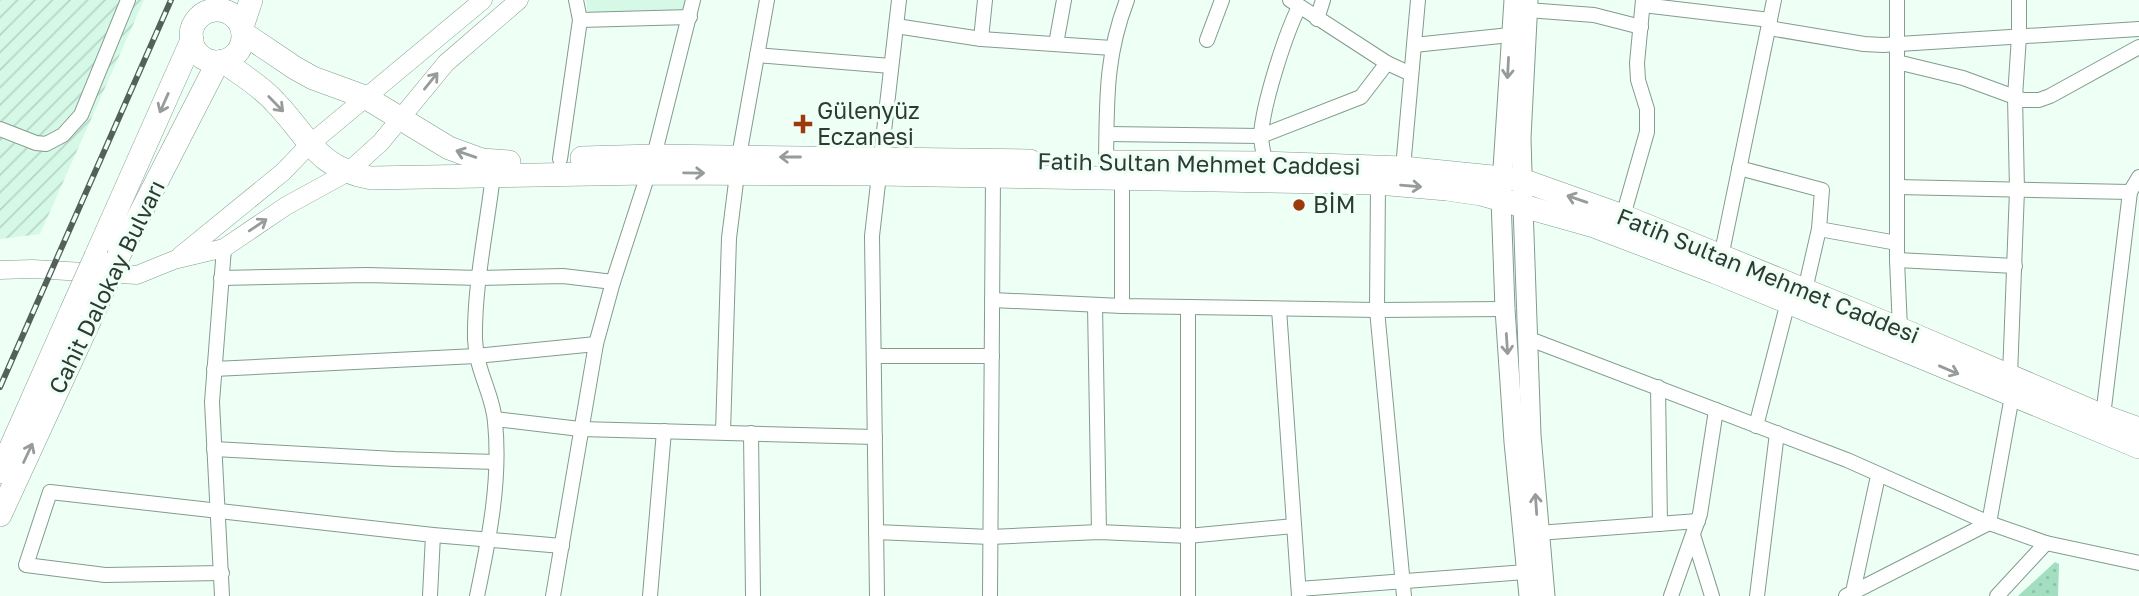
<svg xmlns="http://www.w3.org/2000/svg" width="2139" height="596" font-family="'Golos Text',sans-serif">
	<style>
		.built { fill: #d5f9e6 }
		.industrial { fill: url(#industrial-furrows) }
		.green { fill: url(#green-dots) }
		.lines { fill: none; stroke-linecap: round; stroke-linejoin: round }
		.minor-casing { stroke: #829c8e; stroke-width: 16 }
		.tertiary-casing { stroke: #829c8e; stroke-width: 19 }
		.secondary-casing { stroke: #829c8e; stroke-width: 21 }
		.primary-casing { stroke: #829c8e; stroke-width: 24 }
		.minor { stroke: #fff; stroke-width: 14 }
		.tertiary { stroke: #fff; stroke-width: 18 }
		.secondary { stroke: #fff; stroke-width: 19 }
		.primary { stroke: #fff; stroke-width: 23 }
		.rail-casing { stroke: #54605a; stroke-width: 6 }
		.rail { stroke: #eefff6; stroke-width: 3.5; stroke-dasharray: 10; stroke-linecap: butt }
		.primary-bridge-casing { stroke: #829c8e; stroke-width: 24; stroke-linecap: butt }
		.primary-bridge { stroke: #fff; stroke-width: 23 }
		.oneway { stroke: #979c9a }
		.poi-dot { fill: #9e380d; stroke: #eefff6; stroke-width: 2.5 }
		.labels { text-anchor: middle; stroke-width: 6; stroke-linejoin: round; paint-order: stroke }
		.poi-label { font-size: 23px; fill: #2f3a34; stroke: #eefff6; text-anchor: start }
		.street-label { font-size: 23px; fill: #2f3a34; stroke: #eefff6 }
	</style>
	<defs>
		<pattern id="industrial-furrows" width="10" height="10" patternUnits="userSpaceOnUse" patternTransform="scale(1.75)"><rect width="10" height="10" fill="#d5f9e6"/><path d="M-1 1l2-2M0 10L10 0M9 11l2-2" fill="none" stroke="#b7d6c6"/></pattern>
		<pattern id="green-dots" width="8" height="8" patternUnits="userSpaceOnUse" patternTransform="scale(1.75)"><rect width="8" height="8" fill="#a2debf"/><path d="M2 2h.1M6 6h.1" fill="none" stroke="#8cbfa5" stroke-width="1.8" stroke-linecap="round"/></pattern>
	</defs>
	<rect width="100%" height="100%" fill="#eefff6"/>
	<path class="built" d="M586,0H685L683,9L591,16L588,14Z"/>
	<path class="industrial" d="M0,0H144L40,234L0,239Z"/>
	<path class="green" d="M2055,562L2059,564L2058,596H2018Z"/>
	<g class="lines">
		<g class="minor-casing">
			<g id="minor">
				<path d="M1290,0L1387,63L1411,74"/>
				<path d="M1897,0V260L1900,329"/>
				<path d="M1643,5L1770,20"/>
				<path d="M1527,10L1594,15L1641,27"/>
				<path d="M1317,19L1323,0"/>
				<path d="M580,20L690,17"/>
				<path d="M896,26L981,39L1112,48"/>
				<path d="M1769,28L1864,44L1883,45L2139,29"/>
				<path d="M981,39L985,0"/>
				<path d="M1207,40L1222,0"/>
				<path d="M1056,44L1064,0"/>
				<path d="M1414,45L1510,35"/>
				<path d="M757,55L891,66"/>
				<path d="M1897,62L1963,78L2023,100H2039L2050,96L2139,47"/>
				<path d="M0,129L36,143L46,144L63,135L81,115L128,0"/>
				<path d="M1107,134L1261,136L1361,97L1387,63"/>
				<path d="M739,156L767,0"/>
				<path d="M560,159L580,20L576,0"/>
				<path d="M1106,162C1107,102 1105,57 1127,0"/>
				<path d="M1265,163C1264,154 1261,144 1261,135C1263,104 1285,35 1299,7"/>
				<path d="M1403,168L1418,0"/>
				<path d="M1739,168L1822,190L1819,229L1805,290"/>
				<path d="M1122,178V306L1377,310L1505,309"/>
				<path d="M1378,183L1377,310L1404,596"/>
				<path d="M1897,187L2130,192"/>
				<path d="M1623,216L1647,132V109L1638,80L1637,63L1643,0"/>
				<path d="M1819,229L1897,243"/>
				<path d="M1721,257L1774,0"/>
				<path d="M1897,260L2015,266"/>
				<path d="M221,278L367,275L480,278L563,276L613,282"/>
				<path d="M992,300L1122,306"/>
				<path d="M1095,306L1099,532"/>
				<path d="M1188,308V596"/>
				<path d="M1279,309L1299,596"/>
				<path d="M1527,338L1847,460L1989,523L2046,543L2139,563"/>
				<path d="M874,356H992"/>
				<path d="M214,369L476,356L596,344"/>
				<path d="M2010,376L2017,190L2015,97L2019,36V0"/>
				<path d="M1658,387L1660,524"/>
				<path d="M2103,416L2130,192L2139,177"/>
				<path d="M495,419L580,429L875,437"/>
				<path d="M1756,426L1788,302"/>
				<path d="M723,432L729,238L737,174"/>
				<path d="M751,433L753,596"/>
				<path d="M214,449L395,459L496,462"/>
				<path d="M876,532L990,537L1099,532L1188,536L1294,526"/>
				<path d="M1538,533L1698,521"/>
				<path d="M1693,535L1712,596"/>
				<path d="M222,573L105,575L26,565L50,492L433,535L562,546"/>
				<path d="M1299,589L1526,572"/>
				<path d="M1853,592L1878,476"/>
				<path d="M222,596L212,402L224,248"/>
				<path d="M430,596L433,535"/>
				<path d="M477,596C489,539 501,480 495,422C493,394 476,371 475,339C474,287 487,227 493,175"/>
				<path d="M553,596L596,344L613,282L654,156L693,0"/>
				<path d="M650,596L664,431"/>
				<path d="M877,596L872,236L899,0"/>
				<path d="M990,596L993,176"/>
				<path d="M1671,596L1700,514L1716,410"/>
				<path d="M1757,596L1777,433"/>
				<path d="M1846,596L1989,523L2012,396"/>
				<path d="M1997,596L2046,543"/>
			</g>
		</g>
		<g class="tertiary-casing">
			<g id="tertiary">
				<path d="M180,256L283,172L310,144L483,0"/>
				<path d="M0,270L32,269L137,275L174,260L224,248L286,206L348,172L381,142L446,63L519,0"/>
			</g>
		</g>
		<g class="secondary-casing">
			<g id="secondary">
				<path d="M1514,0L1501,199L1505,309L1514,442L1529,596"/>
				<path d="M1528,0L1521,138L1523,206L1531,435L1545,596"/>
			</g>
		</g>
		<g class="primary-casing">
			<g id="primary">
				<circle cx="217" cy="36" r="26"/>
				<path d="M242,27L251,0"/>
				<path d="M243,33L295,68L313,78L365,97L449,148L482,160L509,162"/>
				<path d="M223,61C240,74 261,86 275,102C309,137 316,168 371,178L647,173L879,174L1378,183L1447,189L1481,194L1594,226L1715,272L2139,447"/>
				<path d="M582,158L654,156L1030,161"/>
				<path d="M1110,162L1265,163L1403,168L1522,180L1623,216L1900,329L2103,416L2139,429"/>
				<path d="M119,255L218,62"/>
				<path d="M96,256L192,40"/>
				<path d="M0,472L71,312"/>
				<path d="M0,515L93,313"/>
			</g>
		</g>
		<use href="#minor" class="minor"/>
		<use href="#tertiary" class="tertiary"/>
		<use href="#secondary" class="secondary"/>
		<use href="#primary" class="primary"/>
		<g class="rail-casing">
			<path id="rail" d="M0,387L171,0"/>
		</g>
		<use href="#rail" class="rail"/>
		<g class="primary-bridge-casing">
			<g id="primary-bridge">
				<path d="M71,312L96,256"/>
				<path d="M93,313L119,255"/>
			</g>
		</g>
		<use href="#primary-bridge" class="primary-bridge"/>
	</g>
	<defs><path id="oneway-shaft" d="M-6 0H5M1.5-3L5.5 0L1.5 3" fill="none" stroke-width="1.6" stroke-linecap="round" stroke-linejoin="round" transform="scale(1.75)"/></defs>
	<g class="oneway">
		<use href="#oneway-shaft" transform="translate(1508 68) rotate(93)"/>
		<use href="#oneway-shaft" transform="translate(431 81) rotate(-51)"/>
		<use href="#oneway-shaft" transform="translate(164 103) rotate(114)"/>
		<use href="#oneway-shaft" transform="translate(276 104) rotate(46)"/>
		<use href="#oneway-shaft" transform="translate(466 154) rotate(-161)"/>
		<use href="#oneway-shaft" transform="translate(790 157) rotate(-180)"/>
		<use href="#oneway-shaft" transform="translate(694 173) rotate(1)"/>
		<use href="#oneway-shaft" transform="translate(1411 186) rotate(5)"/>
		<use href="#oneway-shaft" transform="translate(1577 199) rotate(-161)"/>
		<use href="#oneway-shaft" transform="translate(258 225) rotate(-34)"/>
		<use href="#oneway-shaft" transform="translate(1507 344) rotate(86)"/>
		<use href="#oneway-shaft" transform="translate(1949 370) rotate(23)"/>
		<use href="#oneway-shaft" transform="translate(28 453) rotate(-65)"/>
		<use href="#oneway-shaft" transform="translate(1536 504) rotate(-94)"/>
	</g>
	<g class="poi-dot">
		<path d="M799.5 113.5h7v7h7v7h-7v7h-7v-7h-7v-7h7z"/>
		<circle cx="1299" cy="205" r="7"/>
	</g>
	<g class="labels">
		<g class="poi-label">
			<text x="817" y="119">Gülenyüz<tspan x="817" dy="26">Eczanesi</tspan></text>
			<text x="1313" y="213">BİM</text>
		</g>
		<g class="street-label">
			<text transform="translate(1199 164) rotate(1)" y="8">Fatih Sultan Mehmet Caddesi</text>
			<text transform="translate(1768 276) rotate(22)" y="8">Fatih Sultan Mehmet Caddesi</text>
			<text transform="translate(107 287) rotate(-64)" y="8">Cahit Dalokay Bulvarı</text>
		</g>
	</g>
</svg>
